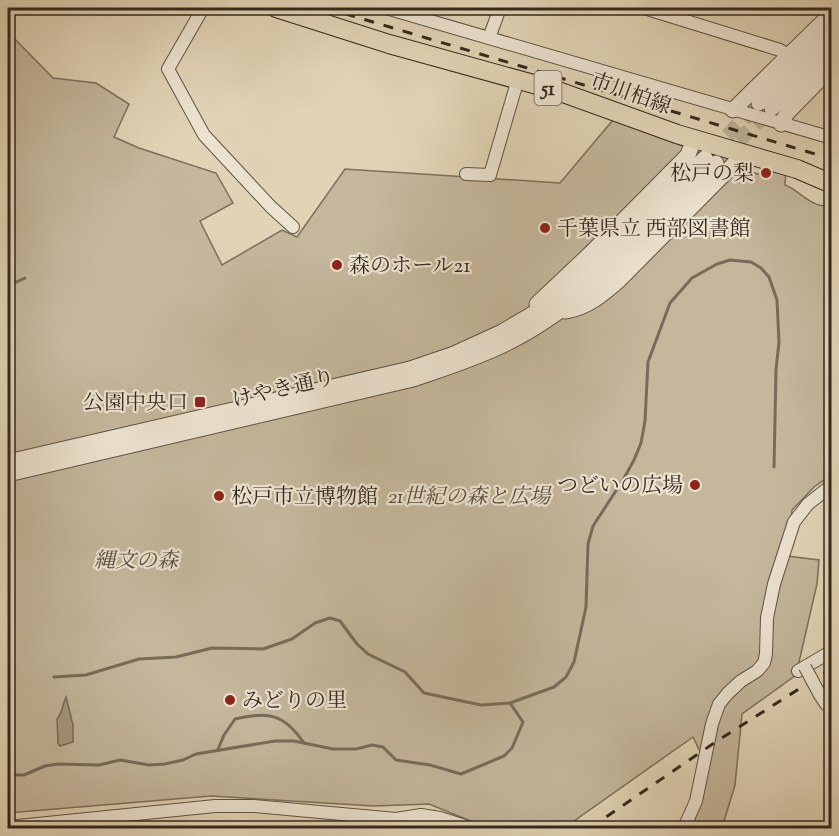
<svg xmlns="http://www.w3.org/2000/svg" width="839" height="836" font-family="'Sorts Mill Goudy','Noto Serif JP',serif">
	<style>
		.green { fill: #c4b79c; stroke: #7c705c; stroke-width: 1.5 }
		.water { fill: #a69a82; stroke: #786c59; stroke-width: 1.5 }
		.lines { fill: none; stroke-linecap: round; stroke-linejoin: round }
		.stream { stroke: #786c59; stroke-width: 3 }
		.tertiary-tunnel { stroke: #beb297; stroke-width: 15; stroke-dasharray: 15 8; stroke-linecap: butt }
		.minor-casing { stroke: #5f5342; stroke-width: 14 }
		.tertiary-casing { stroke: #5f5342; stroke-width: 17 }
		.primary-casing { stroke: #34281c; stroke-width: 20 }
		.minor { stroke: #ece3d0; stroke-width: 12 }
		.tertiary { stroke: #ece3d0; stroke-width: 15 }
		.primary { stroke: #e1d4b6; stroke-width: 18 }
		.rail { stroke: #34281c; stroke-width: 3; stroke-dasharray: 10 10; stroke-linecap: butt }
		.minor-bridge-casing { stroke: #5f5342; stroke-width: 14; stroke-linecap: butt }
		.minor-bridge { stroke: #ece3d0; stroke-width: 12 }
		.poi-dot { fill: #8f2418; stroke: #ece3d0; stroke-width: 2 }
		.labels { text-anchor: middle; stroke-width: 4.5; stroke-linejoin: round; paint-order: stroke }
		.shield { fill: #ece3d0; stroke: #6b6052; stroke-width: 1.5 }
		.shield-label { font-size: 20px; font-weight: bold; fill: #34281c }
		.street-label { font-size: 21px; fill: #34281c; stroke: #ece3d0 }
		.poi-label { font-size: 21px; fill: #34281c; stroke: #ece3d0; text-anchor: start }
		.park-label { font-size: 21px; font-style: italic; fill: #584c3c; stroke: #ece3d0 }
	</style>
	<rect width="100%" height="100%" fill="#e1d4b6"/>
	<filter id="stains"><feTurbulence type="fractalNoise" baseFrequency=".00333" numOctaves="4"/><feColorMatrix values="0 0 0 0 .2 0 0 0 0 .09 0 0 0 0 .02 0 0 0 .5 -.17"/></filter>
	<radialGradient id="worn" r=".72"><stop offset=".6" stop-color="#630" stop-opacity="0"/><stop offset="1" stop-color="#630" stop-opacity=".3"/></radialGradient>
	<path class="green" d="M8,32L53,78L96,83L129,104L114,137L139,148L216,173L233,203L200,221L222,265L282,230L297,237L345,169L560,183L613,120L757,174L786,170L785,185C796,189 803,198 814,203C820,207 825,204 831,209V475L814,487L792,510L787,556L819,560L817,584L796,675L742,714L735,785L722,828H693L707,766L693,737L564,828H488L429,804L374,806L211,796L8,813Z"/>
	<path class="water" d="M66,697L73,725V742L60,746L58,743L57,719C63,712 62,705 66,697Z"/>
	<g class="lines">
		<g class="stream">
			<path d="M8,286L25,278"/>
			<path d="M54,677L86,675L139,659L176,657L212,648L263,649L292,639L315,623L330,618L340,621L357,644L368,654L405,672L424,693L481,705L510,703L554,687L566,677L574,662L586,607L588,544L593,526L623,480L634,460L641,443L645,421L648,362L670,303L692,278L717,264L730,260L751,262L761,268L769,277L777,300L779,342L776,370L774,467"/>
			<path d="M218,749L224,735L235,719C269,711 284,714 304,743"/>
			<path d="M8,770L17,775H24L45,766L58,764L99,765L120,760L149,765L165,764L183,760L196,754L275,741H294L333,749H356L372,745L383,747L396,760L430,765L461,774L504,756L512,748L523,722L510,703"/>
		</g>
		<g class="tertiary-tunnel">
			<path d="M711,152L758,105"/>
			<path d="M722,157L772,108"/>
		</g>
		<g class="minor-casing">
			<g id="minor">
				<path d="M203,8L168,69L204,135L271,207L293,227"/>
				<path d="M386,8L832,138"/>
				<path d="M644,8L780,50L788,55"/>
				<path d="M489,38L500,8"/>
				<path d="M466,174L490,175L518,79"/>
				<path d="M798,671L832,651"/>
				<path d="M820,695L826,704L832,707"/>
				<path d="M8,827L215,806H254L396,819L421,815L440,818L471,828"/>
				<path d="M684,828L696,801L712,724L719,704L728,693L741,681L757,671L764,663L766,654L767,618L774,584L794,522L808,504L832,485"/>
			</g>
		</g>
		<g class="tertiary-casing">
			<g id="tertiary">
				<path d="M759,103L832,32"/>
				<path d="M772,108L832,48"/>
				<path d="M733,110L832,13"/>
				<path d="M781,124L787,113L832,67"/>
				<path d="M537,304L591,253L688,155L694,139"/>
				<path d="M565,311C587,308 603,294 619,280L735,163L739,152"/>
				<path d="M8,462L410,369L454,354L502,332L553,302L585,276L705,158"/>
				<path d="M8,474L413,379C445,368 477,358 507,343C590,302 652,227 716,163"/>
			</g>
		</g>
		<g class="primary-casing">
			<path id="primary" d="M276,8L389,44L555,90L677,134L797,169L832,184"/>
		</g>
		<use href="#minor" class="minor"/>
		<use href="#tertiary" class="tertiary"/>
		<use href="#primary" class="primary"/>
		<g class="rail">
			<path d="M326,8L832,159"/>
			<path d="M590,828L717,741L832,668"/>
		</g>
		<g class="minor-bridge-casing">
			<path id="minor-bridge" d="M805,667L820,695"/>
		</g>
		<use href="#minor-bridge" class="minor-bridge"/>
	</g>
	<g class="poi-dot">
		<circle cx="766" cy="173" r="6"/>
		<circle cx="545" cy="228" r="6"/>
		<circle cx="337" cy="265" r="6"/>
		<rect x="194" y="396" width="12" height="12" rx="3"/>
		<circle cx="695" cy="485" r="6"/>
		<circle cx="219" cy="496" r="6"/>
		<circle cx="230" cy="700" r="6"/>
	</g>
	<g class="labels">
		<rect class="shield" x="534.5" y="71" width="27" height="34" rx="4.5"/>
		<g class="shield-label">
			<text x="548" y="95">51</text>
		</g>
		<g class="street-label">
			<text transform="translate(631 93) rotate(20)" y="7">市川柏線</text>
			<text transform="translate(283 388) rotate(-13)" y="7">けやき通り</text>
		</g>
		<g class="poi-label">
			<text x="754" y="180" text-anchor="end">松戸の梨</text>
			<text x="557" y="235">千葉県立 西部図書館</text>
			<text x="349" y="272">森のホール21</text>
			<text x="188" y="409" text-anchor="end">公園中央口</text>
			<text x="683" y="492" text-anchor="end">つどいの広場</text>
			<text x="231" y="503">松戸市立博物館</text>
			<text x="242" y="707">みどりの里</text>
		</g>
		<g class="park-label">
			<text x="469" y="503">21世紀の森と広場</text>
			<text x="136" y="567">縄文の森</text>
		</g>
	</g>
	<rect width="839" height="836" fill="none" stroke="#e1d4b6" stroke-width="30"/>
	<rect x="9" y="9" width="821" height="818" fill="none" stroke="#34281c" stroke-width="3"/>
	<rect x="15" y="15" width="809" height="806" fill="none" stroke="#34281c" stroke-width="1.5"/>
	<rect width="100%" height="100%" filter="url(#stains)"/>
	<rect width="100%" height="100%" fill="url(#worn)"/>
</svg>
